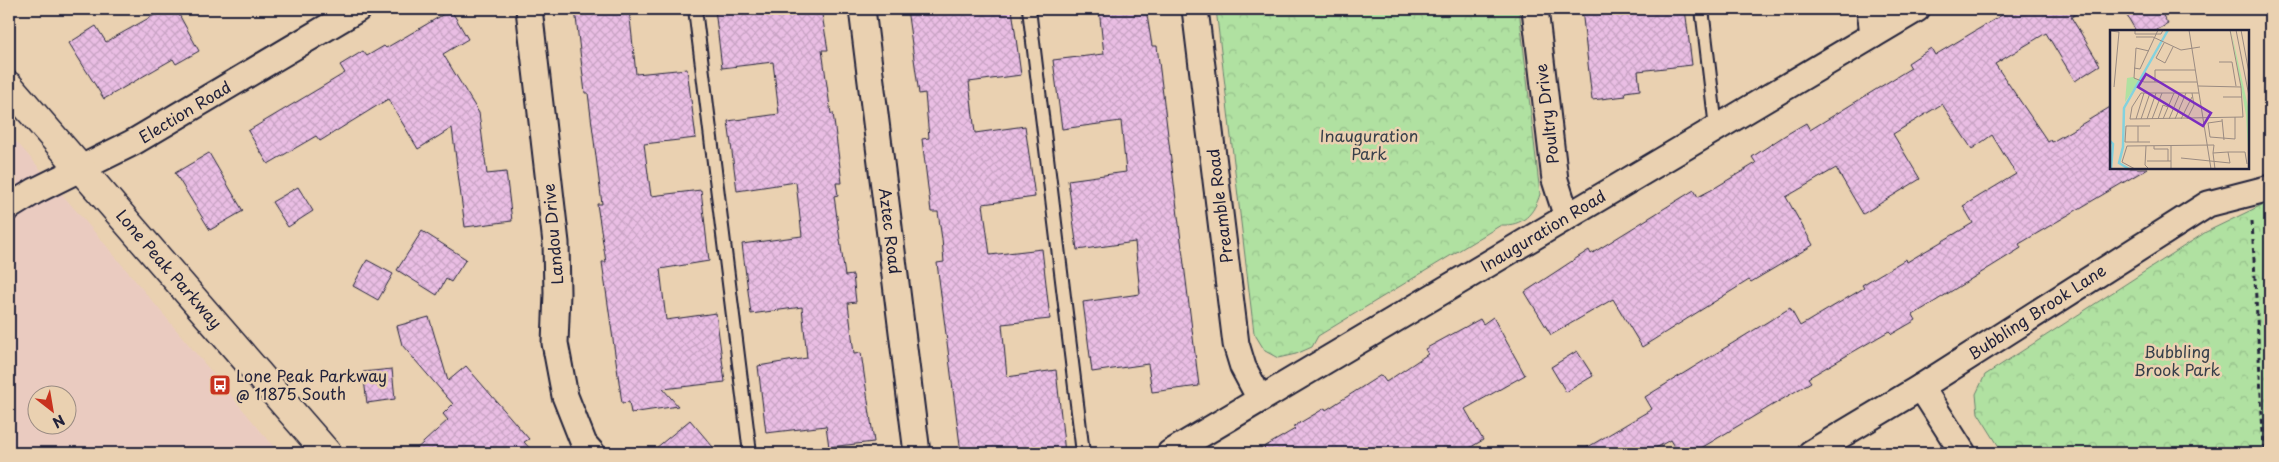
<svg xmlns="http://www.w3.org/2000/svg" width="2279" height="462" font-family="'Playpen Sans',sans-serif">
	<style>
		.built { fill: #eacbc0; fill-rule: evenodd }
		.forest { fill: url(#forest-crowns); stroke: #69826e }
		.building { fill: url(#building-cross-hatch); stroke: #22223b }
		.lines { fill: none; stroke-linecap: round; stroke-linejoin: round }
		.service-casing { stroke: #22223b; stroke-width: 16 }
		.minor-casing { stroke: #22223b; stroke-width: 29 }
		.secondary-casing { stroke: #22223b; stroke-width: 31 }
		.path { stroke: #22223b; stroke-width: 3; stroke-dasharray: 5 4; stroke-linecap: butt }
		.service { stroke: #ead1b1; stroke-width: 12 }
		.minor { stroke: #ead1b1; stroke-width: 25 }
		.secondary { stroke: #ead1b1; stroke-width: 28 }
		.labels { text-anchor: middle; stroke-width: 5; stroke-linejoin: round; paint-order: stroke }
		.street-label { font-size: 16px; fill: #22223b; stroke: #ead1b1 }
		.park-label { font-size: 16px; fill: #373f4a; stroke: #ead1b1 }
		.poi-label { font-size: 16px; fill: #22223b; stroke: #ead1b1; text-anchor: start }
		.inset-river { fill: none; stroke: #83d2de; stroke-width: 2.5 }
		.inset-road { fill: none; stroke: #9a8b82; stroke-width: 1 }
		.view { fill: #7b2cbf; fill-opacity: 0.15; stroke: #7b2cbf; stroke-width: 2.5 }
		.inset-edge { fill: none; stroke: #22223b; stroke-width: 2.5 }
	</style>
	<defs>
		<pattern id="forest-crowns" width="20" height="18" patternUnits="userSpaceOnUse" patternTransform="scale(1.25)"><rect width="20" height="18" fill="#b0e1a1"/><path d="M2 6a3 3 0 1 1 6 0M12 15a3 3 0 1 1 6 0" fill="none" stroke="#97c18c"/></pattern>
		<pattern id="building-cross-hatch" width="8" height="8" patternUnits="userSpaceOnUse" patternTransform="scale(1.25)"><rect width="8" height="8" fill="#eabee4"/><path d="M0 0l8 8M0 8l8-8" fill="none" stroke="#c8a3c4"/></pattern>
	</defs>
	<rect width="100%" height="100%" fill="#ead1b1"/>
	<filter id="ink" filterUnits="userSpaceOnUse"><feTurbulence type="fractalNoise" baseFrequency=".02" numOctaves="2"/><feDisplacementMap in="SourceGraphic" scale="10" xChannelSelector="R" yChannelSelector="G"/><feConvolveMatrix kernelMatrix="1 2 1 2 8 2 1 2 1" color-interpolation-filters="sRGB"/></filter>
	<g filter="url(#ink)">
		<path class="built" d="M9,133L98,236L279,453H9ZM38,394H68V424H38Z"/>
		<g class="forest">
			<path d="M1216,9H1519L1540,194C1534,214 1523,226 1501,225L1318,336L1312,347L1296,354L1278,358L1265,351L1254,333Z"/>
			<path d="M2270,201V453H2003L1978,413L1976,394L1985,375L2206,232Z"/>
		</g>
		<g class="building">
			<path d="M165,9H176L199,51L176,64L173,59L104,99L69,43L96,26L106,42Z"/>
			<path d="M575,9H629L636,74L687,69L696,138L644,144L651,196L701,190L709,261L660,269L666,320L716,313L725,382L663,389L678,406L631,413L629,402L622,403L602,262H606L597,204H602L588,93H585Z"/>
			<path d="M715,9H821L828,50H822L831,114L833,113L842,183H836L838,195L834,196L845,276L853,275L856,302L848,303L854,354L861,353L874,442L829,447L826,426L766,433L758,366L807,358L802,307L751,314L742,244L802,236L796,182L737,191L728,121L779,114L773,62L722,68Z"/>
			<path d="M907,9H961L962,12L989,9H1012L1021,75L969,82L975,133L1025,126L1035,197L983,204L990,255L1042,249L1050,319L1002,324L1007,377L1056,370L1065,453H961L937,263L944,262L942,239L938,212H931L922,139L929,138L925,93L919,94Z"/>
			<path d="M1099,9H1146L1152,46H1157L1199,386L1152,392L1148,364L1092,372L1083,302L1140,294L1135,242L1077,250L1068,180L1126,172L1121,121L1062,129L1053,60L1104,54Z"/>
			<path d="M1582,9H1685L1692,65L1638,71L1640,90L1625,92L1626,96L1592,100Z"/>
			<path d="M2012,9H2085L2071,17L2100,65L2075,81L2046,33L1995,64L2048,142L2051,140L2052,142L2112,106V168H2148L2019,244L2021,248L1913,315L1916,320L1892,334L1889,331L1808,378L1811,382L1693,453H1678L1670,440L1647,453H1578L1652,409L1645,397L1790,308L1800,326L1864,288L1862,285L1906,259L1907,262L1973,223L1963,206L2016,174L1992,135L1972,149L1942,104L1893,134L1920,179L1863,214L1836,168L1786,197L1813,245L1751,282L1749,280L1642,347L1613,299L1551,335L1525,292L1589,250L1591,254L1694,190L1698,197L1713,189L1756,163L1752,157L1784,136L1806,123L1810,130L1911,68L1908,63L1931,48L1935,55Z"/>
			<path d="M2123,9H2159L2168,24L2155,31H2136Z"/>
			<path d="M451,10L468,39L443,54L479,113L487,174L506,172L512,221L465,227L452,128L418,149L388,99L320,141L316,136L268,164L248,131L345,73L340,65L363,51L367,56L384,46L386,48Z"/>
			<path d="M209,153L243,211L210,230L175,173Z"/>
			<path d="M298,187L313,211L288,227L272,202Z"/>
			<path d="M422,231L466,259L451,282L446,279L437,295L397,270Z"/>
			<path d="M367,260L393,274L378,300L353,286Z"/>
			<path d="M429,317L448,381L466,366L529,439L524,442L534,453H412L448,420L443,414L453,404L402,345L397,326Z"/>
			<path d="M1493,317L1525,375L1465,409L1483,440L1461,453H1254L1295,429L1293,427L1325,408L1326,410L1381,375L1386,382L1428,354L1425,349L1480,319L1483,324Z"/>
			<path d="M1577,351L1593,376L1566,392L1551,367Z"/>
			<path d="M392,369L395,399L367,403L363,372Z"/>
			<path d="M690,420L718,453H650Z"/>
		</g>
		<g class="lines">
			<g class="service-casing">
				<g id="service">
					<path d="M695,9L750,453"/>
					<path d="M1029,9L1083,453"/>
					<path d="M1702,9L1716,128"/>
				</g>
			</g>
			<g class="minor-casing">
				<g id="minor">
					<path d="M529,9L556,243L557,293L555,343L565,396L584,444L592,453"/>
					<path d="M862,9L917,453"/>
					<path d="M1195,9L1236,344L1243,367L1260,399"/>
					<path d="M1535,9L1555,180L1567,217"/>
					<path d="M1870,9L1873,35"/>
					<path d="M9,207L35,191L132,143L358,9"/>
					<path d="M1921,387L1963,453"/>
					<path d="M1170,453L1917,9"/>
					<path d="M1811,453L1921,387L2208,204L2270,188"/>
				</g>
			</g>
			<g class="secondary-casing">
				<path id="secondary" d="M9,86L327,453"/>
			</g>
			<path class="path" d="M2252,221L2264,453"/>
			<use href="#service" class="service"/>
			<use href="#minor" class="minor"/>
			<use href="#secondary" class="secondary"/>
		</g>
	</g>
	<defs>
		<g id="bus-square" transform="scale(1.125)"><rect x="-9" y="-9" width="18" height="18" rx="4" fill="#c8321e" stroke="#ead1b1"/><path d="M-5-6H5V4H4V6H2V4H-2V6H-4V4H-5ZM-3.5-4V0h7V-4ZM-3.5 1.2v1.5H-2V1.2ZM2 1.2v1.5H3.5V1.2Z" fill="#fff"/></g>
	</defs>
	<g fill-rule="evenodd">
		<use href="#bus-square" x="220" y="385"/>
	</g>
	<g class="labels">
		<g class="street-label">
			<text transform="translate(185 112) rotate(-31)" y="6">Election Road</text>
			<text transform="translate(1547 114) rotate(-97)" y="6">Poultry Drive</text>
			<text transform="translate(1220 206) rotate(-97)" y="6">Preamble Road</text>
			<text transform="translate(890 231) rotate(83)" y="6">Aztec Road</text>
			<text transform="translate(1543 231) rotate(-31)" y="6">Inauguration Road</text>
			<text transform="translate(553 234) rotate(-95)" y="6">Landou Drive</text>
			<text transform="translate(169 269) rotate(49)" y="6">Lone Peak Parkway</text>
			<text transform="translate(2037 312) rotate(-33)" y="6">Bubbling Brook Lane</text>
		</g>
		<g class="park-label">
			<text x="1369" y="142">Inauguration<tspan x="1369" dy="18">Park</tspan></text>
			<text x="2177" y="358">Bubbling<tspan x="2177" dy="18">Brook Park</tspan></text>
		</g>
		<g class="poi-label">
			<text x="236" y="382">Lone Peak Parkway<tspan x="236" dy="18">@ 11875 South</tspan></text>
		</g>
	</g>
	<g transform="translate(2110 30)">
		<rect width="139" height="139" fill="#ead1b1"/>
		<path d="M121,0L139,81V137L136,85Z" fill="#b0e1a1"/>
		<path d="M23,47L29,51L15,72L17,48Z" fill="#b0e1a1"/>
		<path class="inset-river" d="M0,111L3,114L1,139M19,139L9,133L13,117L14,78L58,0"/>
		<path class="inset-road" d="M25,0V4H51L53,0M79,0L101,139M126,0L139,66M131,0L139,43M0,1L9,2L4,57M26,7H43L71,20L90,17M54,13L46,28L55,33L63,17M39,21L26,18L24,48L34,52H87M109,32H122L126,56M24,38L30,39L48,0M45,52V40H85M88,56L131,57M89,63H31L22,77L20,89L133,87L131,57L120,0M113,67H132M26,89L34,63M31,89L40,63M37,89L46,63M42,89L52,63M48,89L53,75L58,77M53,89L64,63M59,89L70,63M65,89L76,63M71,89L82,67M77,89L84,75L82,63M112,89L114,110M112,91L98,93L100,107L125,109V87M40,96H16L15,112H40M28,112V96M0,113V135M36,116L35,135L39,139M44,116V119H58V131M118,122H135L137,134M103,123L105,139M37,131H61M25,139L12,132L17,116L104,115L103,123L118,122L120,133L71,128M61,139V116"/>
		<path class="view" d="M36,44L101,83L93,96L28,57Z"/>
		<rect width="139" height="139" class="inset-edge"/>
	</g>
	<rect width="2279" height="462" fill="none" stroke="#ead1b1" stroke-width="30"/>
	<rect x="15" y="15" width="2249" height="432" fill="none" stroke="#22223b" stroke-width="2" filter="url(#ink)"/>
	<g transform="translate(52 410) rotate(149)"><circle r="24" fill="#ead1b1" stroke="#9a8b82"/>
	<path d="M0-4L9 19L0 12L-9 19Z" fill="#c8321e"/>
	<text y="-8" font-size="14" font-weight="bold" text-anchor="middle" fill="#22223b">N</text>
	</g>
</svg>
